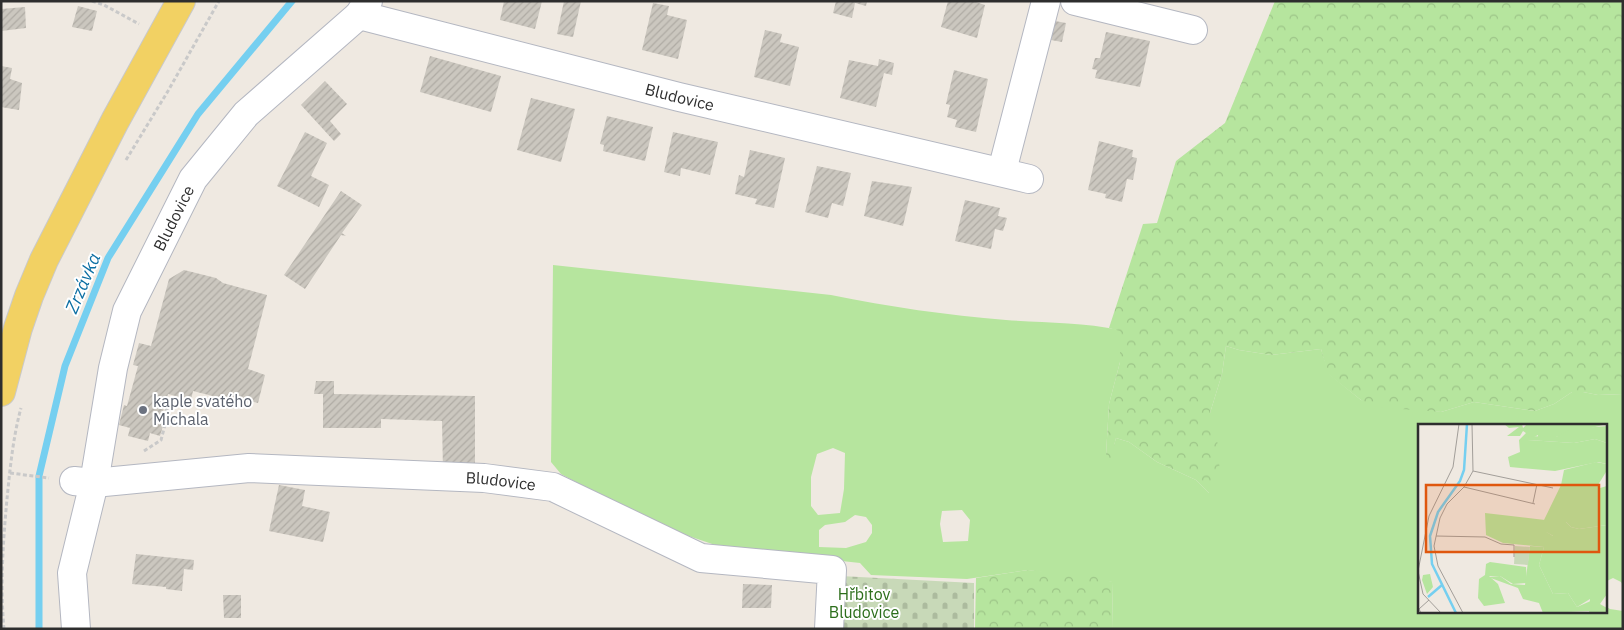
<svg xmlns="http://www.w3.org/2000/svg" width="1624" height="630" font-family="'IBM Plex Sans',sans-serif">
	<style>
		.grass { fill: #b6e59e; fill-rule: evenodd }
		.forest { fill: url(#forest-crowns) }
		.cemetery { fill: url(#cemetery-stones) }
		.lines { fill: none; stroke-linecap: round; stroke-linejoin: round }
		.stream { stroke: #75cff0; stroke-width: 7 }
		.building { fill: url(#building-hatch) }
		.minor-casing { stroke: #b4b7c1; stroke-width: 30 }
		.major-casing { stroke: #c9c9c9; stroke-width: 30 }
		.path { stroke: #c9c9c9; stroke-width: 3; stroke-dasharray: 4 2.5; stroke-linecap: butt }
		.minor { stroke: #fff; stroke-width: 28 }
		.major { stroke: #f2d163; stroke-width: 28 }
		.worship-dot { fill: #6b7280; stroke: #fff; stroke-width: 2 }
		.labels { text-anchor: middle; stroke-width: 4; stroke-linejoin: round; paint-order: stroke }
		.street-label { font-size: 16px; fill: #2e2e2e; stroke: #fff }
		.worship-label { font-size: 16px; fill: #5b616d; stroke: #fff; text-anchor: start }
		.park-label { font-size: 16px; fill: #2c6e1b; stroke: #fff }
		.water-label { font-size: 18px; font-style: italic; fill: #0d6fa3; stroke: #fff }
		.inset-river { fill: none; stroke: #75cff0; stroke-width: 2.5 }
		.inset-road { fill: none; stroke: #a29e99; stroke-width: 1 }
		.view { fill: #df570e; fill-opacity: 0.15; stroke: #df570e; stroke-width: 2.5 }
		.inset-edge { fill: none; stroke: #2e2e2e; stroke-width: 2.5 }
	</style>
	<defs>
		<pattern id="forest-crowns" width="20" height="18" patternUnits="userSpaceOnUse" patternTransform="scale(1.25)"><rect width="20" height="18" fill="#b6e59e"/><path d="M2 6a3 3 0 1 1 6 0M12 15a3 3 0 1 1 6 0" fill="none" stroke="#9dc588"/></pattern>
		<pattern id="cemetery-stones" width="16" height="16" patternUnits="userSpaceOnUse" patternTransform="scale(1.25)"><rect width="16" height="16" fill="#c8d9b8"/><path d="M2 7V4a2 2 0 0 1 4 0v3zM10 15v-3a2 2 0 0 1 4 0v3z" fill="#acbb9e"/></pattern>
		<pattern id="building-hatch" width="6" height="6" patternUnits="userSpaceOnUse" patternTransform="scale(1.25)"><rect width="6" height="6" fill="#cbc7bf"/><path d="M-1 1l2-2M0 6l6-6M5 7l2-2" fill="none" stroke="#afaba4"/></pattern>
	</defs>
	<rect width="100%" height="100%" fill="#efe9e1"/>
	<path class="grass" d="M553,265L831,295C889,307 947,315 1006,320C1044,323 1082,322 1120,330V362L1109,404L1106,455L1114,445L1116,438L1129,442L1157,462L1196,480L1209,493L1210,413L1222,374L1226,346L1239,350L1271,355L1321,349L1329,374L1361,400L1441,412L1474,402L1535,411L1554,404L1572,392H1583L1598,395L1623,394V585L1621,582L1613,578L1605,582V425H1419V611H1605V606L1610,609L1623,611V629H1113L1112,582L1028,570L967,579L871,575L860,563L724,548L671,530L624,508L561,474L551,462ZM833,448L845,453L844,489L840,513L818,515L811,506V477L817,454ZM962,510L970,520L968,541L943,542L940,524L942,511ZM855,515L866,517L872,525V533L866,542L846,548L819,547V530L825,525L845,522Z"/>
	<g class="forest">
		<path d="M1275,1H1621L1623,11V394L1598,395L1583,392H1572L1554,404L1535,411L1474,402L1441,412L1375,407L1361,400L1328,374L1321,349L1271,355L1239,350L1226,346L1222,374L1210,413L1217,438L1220,473L1219,482L1209,493L1196,480L1157,462L1129,442L1116,438L1110,462L1106,455L1109,404L1120,362V331L1109,328L1143,224L1157,223L1176,161L1225,123Z"/>
		<path d="M1028,570L1094,576L1112,582L1113,629H975L976,578Z"/>
	</g>
	<path class="cemetery" d="M840,576L974,583V629H837Z"/>
	<g class="lines">
		<path class="stream" d="M39,629V476L65,366L108,258L198,114L292,1"/>
	</g>
	<g class="building">
		<path d="M504,1H542L535,29L500,20Z"/>
		<path d="M564,1H581L573,37L557,34Z"/>
		<path d="M836,1H867L866,6L855,3L852,18L833,13Z"/>
		<path d="M948,1H973L985,5L977,38L941,27Z"/>
		<path d="M653,3L669,6L667,15L687,20L678,59L642,50Z"/>
		<path d="M78,6L97,11L92,31L72,27Z"/>
		<path d="M25,7L26,28L1,31V9Z"/>
		<path d="M1055,21L1066,23L1062,42L1051,40Z"/>
		<path d="M765,30L782,34L780,42L799,47L790,86L754,77Z"/>
		<path d="M1106,32L1150,41L1140,87L1095,78L1097,70L1092,69L1095,58H1100Z"/>
		<path d="M430,56L501,76L491,112L420,92Z"/>
		<path d="M879,59L894,63L892,75L884,73L876,107L840,98L849,60L878,66Z"/>
		<path d="M1,66L12,68L10,79L22,83L19,110L1,107Z"/>
		<path d="M954,70L988,79L976,132L955,127L957,120L947,117L950,105L946,104Z"/>
		<path d="M325,81L347,104L330,121L341,134L334,141L301,105Z"/>
		<path d="M531,98L575,109L561,162L517,150Z"/>
		<path d="M607,116L653,127L645,161L603,151L604,145L600,144Z"/>
		<path d="M305,132L327,143L311,176L329,185L319,207L277,186Z"/>
		<path d="M673,132L718,142L710,175L681,168L680,176L664,172Z"/>
		<path d="M1099,141L1133,150L1132,157L1137,158L1133,180L1127,179L1122,202L1105,198L1106,194L1088,190Z"/>
		<path d="M750,150L785,158L774,208L755,204L757,199L735,194L739,175L744,177Z"/>
		<path d="M817,166L851,173L843,206L832,203L828,218L805,212Z"/>
		<path d="M872,181L912,187L903,226L864,216Z"/>
		<path d="M341,191L362,205L342,233L346,236L341,235L305,289L284,275Z"/>
		<path d="M965,200L1000,208L998,216L1007,218L1003,231L995,229L991,249L955,241Z"/>
		<path d="M184,270L216,278L223,283L267,295L248,369L265,375L258,403L241,399L240,403L193,391L191,400L168,394L162,415L166,416L160,436L150,433L148,441L128,436L130,428L119,425L124,405L127,406L138,366L133,365L139,343L151,346L169,279Z"/>
		<path d="M316,381H334V394L475,396V471H443L442,421L381,419V428H323V394H314Z"/>
		<path d="M279,485L305,490L302,506L330,512L323,542L269,531Z"/>
		<path d="M136,554L194,560L193,570L184,569L182,591L166,589V587L132,584Z"/>
		<path d="M743,584L772,585L771,608H742Z"/>
		<path d="M223,595H241V618H224Z"/>
	</g>
	<g class="lines">
		<g class="minor-casing">
			<g id="minor">
				<path d="M1075,1L1193,30"/>
				<path id="s1" d="M359,15L679,97L1029,179"/>
				<path d="M1002,171L1046,1"/>
				<path id="s2" d="M74,481L94,483L249,468L484,478L553,487L701,558L832,570L829,629"/>
				<path id="s3" d="M76,629L72,573L94,483L113,368L127,311L193,179L246,114L359,15L368,1"/>
			</g>
		</g>
		<g class="major-casing">
			<path id="major" d="M1,392L18,328L29,296L44,260L115,121L181,1"/>
		</g>
		<g class="path">
			<path d="M92,1L104,5L139,24"/>
			<path d="M126,160L168,91L219,1"/>
			<path d="M144,451L161,440L169,410L165,409"/>
			<path d="M10,473L49,478"/>
			<path d="M4,629C0,586 3,542 7,499C10,469 13,437 21,408"/>
		</g>
		<use href="#minor" class="minor"/>
		<use href="#major" class="major"/>
	</g>
	<circle class="worship-dot" cx="143" cy="410" r="5"/>
	<g class="labels">
		<g class="street-label">
			<text dy="6" stroke="none"><textPath href="#s1" startOffset="331">Bludovice</textPath></text>
			<text dy="6" stroke="none"><textPath href="#s3" startOffset="428">Bludovice</textPath></text>
			<text dy="6" stroke="none"><textPath href="#s2" startOffset="428">Bludovice</textPath></text>
		</g>
		<g class="worship-label">
			<text x="153" y="407">kaple svatého<tspan x="153" dy="18">Michala</tspan></text>
		</g>
		<g class="park-label">
			<text x="864" y="600">Hřbitov<tspan x="864" dy="18">Bludovice</tspan></text>
		</g>
		<g class="water-label">
			<text transform="translate(83 283) rotate(-67)" y="6">Zrzávka</text>
		</g>
	</g>
	<g transform="translate(1418 424)">
		<rect width="189" height="189" fill="#efe9e1"/>
		<path d="M86,0H104L105,4L109,0H189L138,13L120,14V11L110,16L156,19L177,15L189,19V40L180,38L137,47L92,43L90,33L102,28L101,16L108,9L105,7L102,12H89L101,3L91,4ZM67,89L127,96V107L135,112L138,98H148L153,103L161,105L189,101V170L182,180L189,184V189H171L172,175L159,183L150,169L135,170L121,141L126,123L85,119L68,111ZM72,138L108,143L109,159L95,160L82,152H71L80,160L87,179L66,182L60,174L61,155L67,151L68,140ZM12,150L15,163L9,170L4,156L5,151Z" fill="#b6e59e"/>
		<path d="M189,2V19L177,15L156,19L110,16L111,12L138,13L153,5ZM178,38L189,40L188,48L180,61L182,64L189,62V101L161,105L153,103L148,98H139L137,113L128,108L126,110V96L143,61L146,46ZM112,122L126,123L121,141L135,170L150,169L159,183L175,176L173,187L125,189L121,179L105,175L100,164L70,153L82,152L93,160L107,161Z" fill="#b6e59e"/>
		<path d="M97,122L112,123L110,141L96,140Z" fill="#c8d9b8"/>
		<path class="inset-river" d="M10,173L24,161M38,189L14,140L12,112L20,88L42,57L46,46L49,0"/>
		<path class="inset-road" d="M55,47L135,64M46,63L117,80M115,79L119,60M18,112L67,113L83,120L96,121V133M3,189L1,185L11,176M23,189L5,170L0,147L11,92L35,43L41,0M45,189L20,142L16,122L22,94L29,80L46,63L55,47L54,0"/>
		<path class="view" d="M8,61H181V128H8Z"/>
		<rect width="189" height="189" class="inset-edge"/>
	</g>
	<rect width="1624" height="630" fill="none" stroke="#2e2e2e" stroke-width="5"/>
</svg>
